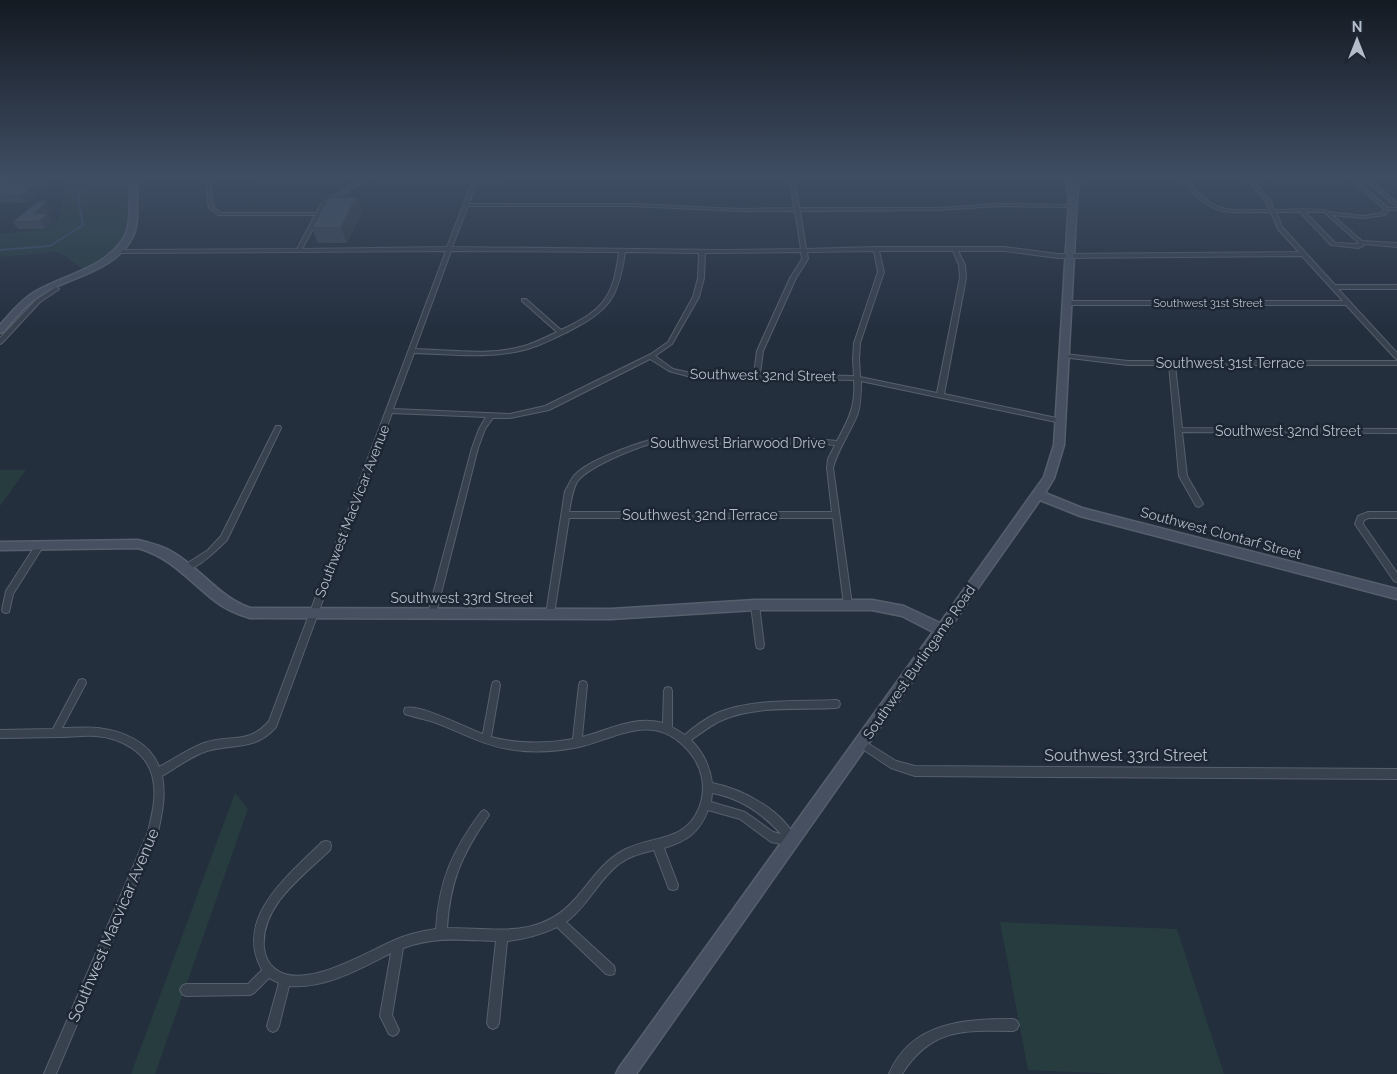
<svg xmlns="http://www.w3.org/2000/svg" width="1397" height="1074" font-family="Raleway,sans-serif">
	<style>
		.green { fill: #263c3f }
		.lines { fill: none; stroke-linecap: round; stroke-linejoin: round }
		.stream { stroke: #394c67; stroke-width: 2 }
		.street-casing { stroke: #565f6c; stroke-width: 2 }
		.secondary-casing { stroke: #565f6c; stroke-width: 3 }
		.street { fill: #38414e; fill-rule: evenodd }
		.secondary { fill: #465061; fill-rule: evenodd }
		.wall { fill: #3b4654 }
		.shaded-wall { fill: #303945 }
		.building { fill: #455162; stroke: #303945 }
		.labels { text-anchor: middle; stroke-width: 5; stroke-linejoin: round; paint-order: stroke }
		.far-street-label { font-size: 11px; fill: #b4bcc9; stroke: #1d2633 }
		.street-label { font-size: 14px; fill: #b4bcc9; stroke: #1d2633 }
		.near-street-label { font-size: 16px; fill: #b4bcc9; stroke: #1d2633 }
	</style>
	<rect width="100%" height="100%" fill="#242f3e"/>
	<g class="green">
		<path d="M73,177H133C127,187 127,196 127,207C127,246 114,251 83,269L59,252L0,257V234L47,229L59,217L65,185Z"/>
		<path d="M0,470H26L0,506Z"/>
		<path d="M235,793L248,809L155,1074H131Z"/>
		<path d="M1000,922L1177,929L1224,1074H1121L1028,1070Z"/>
	</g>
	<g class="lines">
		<path class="stream" d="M0,250L50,246L83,225L78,197L85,177"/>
		<g class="street-casing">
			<g id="street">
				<path d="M205,177H209L213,207L221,213H316L321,204L363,177H369L325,206L302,249L447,247L474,177H478L469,204H632L741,209L794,208L790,177H794L799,208H938L998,204L1073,205L1075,206L1073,207L998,206L938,210L800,211L806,249L876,247H1004L1058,254L1299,252L1278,229L1271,212C1223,212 1211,218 1180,177H1185C1215,215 1224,210 1269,210L1266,201L1244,177H1249L1270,200L1274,210C1286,210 1320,207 1329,212L1363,216L1381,213L1384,209L1348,177H1353L1388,208H1397V210H1388L1385,215L1363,218L1332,215L1362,241L1397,243V247L1364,244L1363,246L1358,248L1331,245L1300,212H1276L1282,227L1335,285H1397V289H1338L1397,353V359L1395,358L1346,305H1067L1064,303L1067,301H1343L1302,256L1058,258L1004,251H958L965,265L966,278L944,394L1061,419L1064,421L1061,423L861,381C861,392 861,403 858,413C851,432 838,448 833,468L852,605L851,607L848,608L845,607L844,605L833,518H569L554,614L553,616L550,617L547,616L546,614L565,491C568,487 570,481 573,477C584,462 632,445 650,440L815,439L837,441C849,419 856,405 854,380L691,377L669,371L650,359L549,410L510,418H493L485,429L478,448L436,613L435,615L432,616L429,615L428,613L472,448L479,429L486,417L392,413L276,727C255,751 234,743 207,751C191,756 176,768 162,776C166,795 162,814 158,832L56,1074H44L148,832C152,815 157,796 153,779C148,752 121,738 96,736C83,735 70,737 58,737C38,737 19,738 0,738V730L53,729L79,680L82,679L85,680L86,683L62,728C74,728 87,727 98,728C123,731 150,742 159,767C174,759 188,749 204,743C230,734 249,745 269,721L446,251L114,253V251L116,250L297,249L315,215H218L209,208ZM468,206H632L741,211H795L801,249L725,250L452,247ZM1305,212H1324L1358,242V244L1335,243ZM451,251L619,252C613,299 603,310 561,330L526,299H522V301L557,332L553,334C544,338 534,343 524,346C489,356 451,350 415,349ZM874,251L878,272L854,343L853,359L854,376L760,374L763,351L796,278L808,259L807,252ZM879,251H953L959,265L960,278L937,393L860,377L859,359L860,343L884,272ZM625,252L699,253L698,278L693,297L668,342L651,354L545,406L510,414L393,409L414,353C450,354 488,359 524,350C540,346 555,338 569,331C609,311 619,297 625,252ZM801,252L802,259L790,278L757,351L754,374L691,373L673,369L655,356L672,344L699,297L704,278L705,253ZM815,443L835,445L828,459L827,468L832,512H569C571,502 572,491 577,482C587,467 633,449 650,444Z"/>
				<path d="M733,177H750C746,179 737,179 733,177Z"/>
				<path d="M1361,177L1397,178V180H1370L1397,203V207Z"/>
				<path d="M56,287L59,289L58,290L40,302L2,343L0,344V338L36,300Z"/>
				<path d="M1064,354L1128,361H1397V365H1175L1182,428L1397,429V433L1182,432L1187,476L1203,504L1199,507L1196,506L1179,476L1169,365H1128L1062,357L1061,356Z"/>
				<path d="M276,426H280L281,428L227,540C218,549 195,572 183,570L182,568L183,566L208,550L221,536Z"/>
				<path d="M1368,512H1397V518H1369L1364,520L1363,524L1397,573V582L1394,581L1355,524L1358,516Z"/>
				<path d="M40,542L43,543L44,545L13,594L9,612L6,613L3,612L2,610L6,591L37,543Z"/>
				<path d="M755,602L758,603L759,605L764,645L763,648L760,649L757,648L756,645L751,605L752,603Z"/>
				<path d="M496,681L499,682L500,685L491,737C518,744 546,744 573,739L579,685L580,682L583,681L586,682L587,685L582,737C609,730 635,715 663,723L664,691L665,688L668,687L671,688L672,691V727L685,735C695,726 705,719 717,713C754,698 797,702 836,700L839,701L840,704L839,707L836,708C800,710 753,705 720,721C710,726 701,733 691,740C703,752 710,767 712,783C743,789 784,811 797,841L795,844L792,846L771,842L740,819L708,810C699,833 687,841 664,848L678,885L677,889L673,890L669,889L654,850C642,853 630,856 619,864C598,880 588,906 566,922L614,966L615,970L614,974L610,975L606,974L557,927C540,935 525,939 507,941L499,1023L497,1027L493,1029L489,1027L487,1023L496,941C462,940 436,936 403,948L392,1015L399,1030L397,1034L393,1036L389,1034L380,1016L391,953C360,969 325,989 289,986L279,1026L277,1030L273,1032L269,1030L267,1026L279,983L269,978L254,993L250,995L186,996L182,994L180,990L182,986L186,984H248L262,970C233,918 289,875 322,842L326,841L330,842L331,846L330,850C303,876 260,906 264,948C265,956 268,963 274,968C302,993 368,951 395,940C408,934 422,931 436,929C439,881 452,851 481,812L484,810L487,812L489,815L487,818C461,856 450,882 447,928C496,928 540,940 576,898C591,881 603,861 624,850C652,835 685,843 699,808C703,798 704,789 702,778C700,766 693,755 684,746C651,713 616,738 579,747C559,751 536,753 515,750C486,747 461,732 434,722C424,719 414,717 405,714L404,711L405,708C421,704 466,728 483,734L492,685L493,682ZM712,793C740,798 762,813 781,834L773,832L745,812L711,802Z"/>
				<path d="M861,739L896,761L915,766L1397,769V779L915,776L891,768L858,746L856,743L858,740Z"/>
				<path d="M1013,1019L1017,1021L1019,1025L1017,1029L1013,1031C964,1030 931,1028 902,1074H889C911,1022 964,1019 1013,1019Z"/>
			</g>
		</g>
		<g class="secondary-casing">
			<g id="secondary">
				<path d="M133,177H140C133,197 142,219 132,238C114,272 68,277 39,296C25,305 14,320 3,332L0,333V325C10,314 20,301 33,293C62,275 106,269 124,237C134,220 125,197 133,177Z"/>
				<path d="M1065,177H1072L1073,182V177H1080L1077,199L1064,445L1054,478L1045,493L1082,508L1397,589V599L1080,516L1040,500L636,1074H616L619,1068L933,632L902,616L872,610H755L611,619L250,618C237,614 225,609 215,601C188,580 172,558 138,548L0,550V542L138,540C151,543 163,546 174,553C202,570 219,597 250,608L611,609L755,600H872L904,606L940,623L1044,477L1054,445L1069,199Z"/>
			</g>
		</g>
		<use href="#street" class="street"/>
		<use href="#secondary" class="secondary"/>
	</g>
	<g class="wall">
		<rect x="667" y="177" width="23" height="3"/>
		<path d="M825,177H850V179H826Z"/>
		<path d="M0,178L42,179L46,186L30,201L25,203H0Z"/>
		<path d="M356,197L362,212L347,243H318L312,228Z"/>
		<path d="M52,209L47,214L53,221L45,229H18L13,222Z"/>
	</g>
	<g class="shaded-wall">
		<path d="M42,179L46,186L30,201L25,203L20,196Z"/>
		<path d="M356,197L362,212L347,243L341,228Z"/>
		<path d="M47,201L52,209L41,221L35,213Z"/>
		<path d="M48,214L53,221L45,229L40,221Z"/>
	</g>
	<g class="building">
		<path d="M0,178L42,179L25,194L20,196H0Z"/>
		<path d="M356,197L341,228H312L328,198Z"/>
		<path d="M38,201H47L35,213L48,214L40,221L13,222Z"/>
	</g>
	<linearGradient id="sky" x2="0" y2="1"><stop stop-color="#141a22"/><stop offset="0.54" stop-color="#3f4d63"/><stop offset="1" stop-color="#3f4d63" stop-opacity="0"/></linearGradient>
	<rect width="1397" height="328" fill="url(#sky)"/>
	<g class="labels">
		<g class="far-street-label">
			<text x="1208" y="307">Southwest 31st Street</text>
		</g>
		<g class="street-label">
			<text x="1230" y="368">Southwest 31st Terrace</text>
			<text transform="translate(763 375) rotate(1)" y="5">Southwest 32nd Street</text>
			<text x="1288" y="436">Southwest 32nd Street</text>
			<text x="738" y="448">Southwest Briarwood Drive</text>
			<text transform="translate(352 511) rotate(-69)" y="5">Southwest MacVicar Avenue</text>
			<text x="700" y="520">Southwest 32nd Terrace</text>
			<text transform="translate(1221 533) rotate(15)" y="5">Southwest Clontarf Street</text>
			<text x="462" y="603">Southwest 33rd Street</text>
			<text transform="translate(919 662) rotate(-55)" y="5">Southwest Burlingame Road</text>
		</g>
		<g class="near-street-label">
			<text x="1126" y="761">Southwest 33rd Street</text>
			<text transform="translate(113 925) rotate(-67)" y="6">Southwest Macvicar Avenue</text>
		</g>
	</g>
	<g transform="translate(1357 40)" stroke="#1d2633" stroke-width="4" paint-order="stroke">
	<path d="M0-4L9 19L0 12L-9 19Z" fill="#b4bcc9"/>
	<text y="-8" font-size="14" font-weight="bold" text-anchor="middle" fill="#b4bcc9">N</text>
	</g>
</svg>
